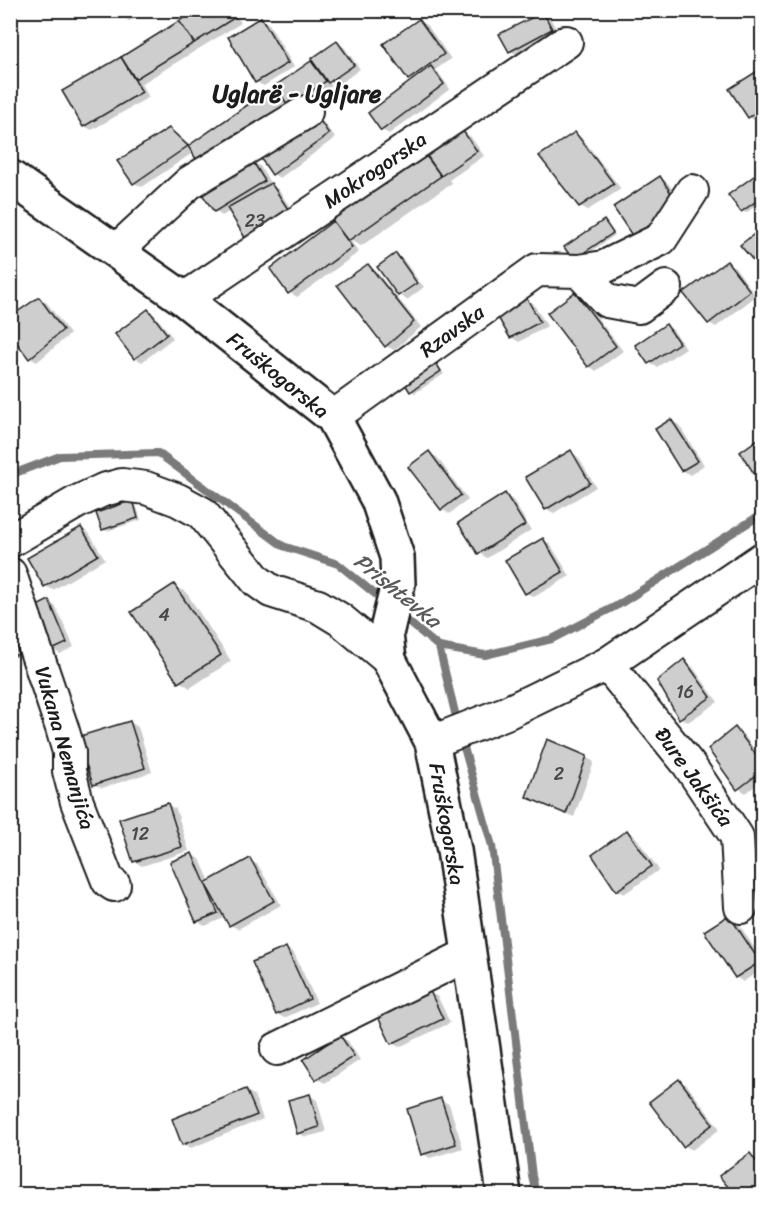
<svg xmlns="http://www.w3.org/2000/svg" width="773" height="1205" font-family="Sriracha,sans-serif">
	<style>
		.shadow { fill: #0003 }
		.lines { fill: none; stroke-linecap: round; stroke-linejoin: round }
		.stream { stroke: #7a7a7a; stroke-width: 8 }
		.building { fill: #cecece; stroke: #1c1c1c; stroke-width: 1.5 }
		.minor-casing { stroke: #1c1c1c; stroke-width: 36 }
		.tertiary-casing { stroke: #1c1c1c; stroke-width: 38 }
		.minor { stroke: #fff; stroke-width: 32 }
		.tertiary { stroke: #fff; stroke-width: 33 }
		.labels { text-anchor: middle; stroke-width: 4.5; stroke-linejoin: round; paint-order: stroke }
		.number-label { font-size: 18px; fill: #484848 }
		.street-label { font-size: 21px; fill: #1c1c1c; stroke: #fff }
		.water-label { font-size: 22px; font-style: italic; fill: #5a5a5a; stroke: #fff }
		.quarter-label { font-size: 24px; font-weight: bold; fill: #1c1c1c; stroke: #fff }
	</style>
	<rect width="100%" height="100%" fill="#fff"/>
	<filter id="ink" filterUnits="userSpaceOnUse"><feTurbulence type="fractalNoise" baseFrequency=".0167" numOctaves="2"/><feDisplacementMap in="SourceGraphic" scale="12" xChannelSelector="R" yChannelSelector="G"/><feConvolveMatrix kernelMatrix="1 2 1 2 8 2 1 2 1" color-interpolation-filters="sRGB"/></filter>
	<g filter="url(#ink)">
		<g class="shadow">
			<path d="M119,10H148L149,12L129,21L122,17Z"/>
			<path d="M199,10H233L241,23L141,84L149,97L92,130L84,126L121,58Z"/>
			<path d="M543,13L550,18L559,34L518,55L510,51Z"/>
			<path d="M261,19L269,24L294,67L264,86L256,82Z"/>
			<path d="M419,21L427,25L451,59L435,70L438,72L450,89L389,134L382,130L413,81L409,78Z"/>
			<path d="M337,43L344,47L360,69L337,86L329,82L332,86L297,111L194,152L142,187L134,183L169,129L177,134L190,146L314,60Z"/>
			<path d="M762,70V117L756,121L749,117L731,89Z"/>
			<path d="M317,118L324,123L335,138L280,178L273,174Z"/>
			<path d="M463,133L471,137L484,156L449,180L452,183L361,246L350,240L359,252L297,297L289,292L272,270L424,155L429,157Z"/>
			<path d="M575,134L583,139L621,189L588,210L580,206Z"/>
			<path d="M252,162L260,166L272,186L278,189L301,224L230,211L222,216L215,211Z"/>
			<path d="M661,178L668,183L687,211L641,241Z"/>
			<path d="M754,178L757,180L762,187V201L746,213L742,211L730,195Z"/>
			<path d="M604,222L607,224L615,235L577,261L574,259Z"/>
			<path d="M762,230V268L743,245Z"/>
			<path d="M396,255L403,259L418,280L400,293V296L396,294Z"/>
			<path d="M727,263L735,267L756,296L716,327L709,323Z"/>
			<path d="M368,266L376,271L421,327L394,350L386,346Z"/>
			<path d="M420,282L424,287L407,300L401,296Z"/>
			<path d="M575,294L583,299L623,351L596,371L589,366Z"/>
			<path d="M39,299L47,303L70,334L37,362L30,358Z"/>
			<path d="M526,299L533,303L547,326L519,342L511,337L498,315Z"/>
			<path d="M148,311L155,315L173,338L142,362L135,358Z"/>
			<path d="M666,326L673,330L686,348L657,367L649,363Z"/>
			<path d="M436,365L439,367L444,374L415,393L411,391Z"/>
			<path d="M671,421L679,425L704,465L690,475L682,470Z"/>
			<path d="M761,439L762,440V483L742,452Z"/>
			<path d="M571,452L578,457L596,487L554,513L546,509Z"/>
			<path d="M429,453L437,457L468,500L449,514L442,509Z"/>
			<path d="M505,495L513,500L531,530L487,558L479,553Z"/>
			<path d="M132,502L136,504L141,520L107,531L103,529Z"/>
			<path d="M81,528L89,533L105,559L53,590L45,586Z"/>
			<path d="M543,540L550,544L570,576L534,597L526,593Z"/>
			<path d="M174,586L186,592L231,661L190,688L179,681Z"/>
			<path d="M49,602L56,607L74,647L60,654L53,649Z"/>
			<path d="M10,636L27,653L10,660Z"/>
			<path d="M684,661L692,666L718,702L688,722L681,718Z"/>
			<path d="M130,722L138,727L152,772L102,788L94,784Z"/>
			<path d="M735,729L743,734L762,759V781L746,793L738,788Z"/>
			<path d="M586,757L594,762L574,817L536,801Z"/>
			<path d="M168,805L176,809L189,851L142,866L134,861Z"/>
			<path d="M627,831L635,836L659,870L624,894L617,890Z"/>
			<path d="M192,855L200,859L210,882L250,860L258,865L281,905L238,929L230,925L226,917L205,926L197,921Z"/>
			<path d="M729,917L737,921L762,960V969L743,982L736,977Z"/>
			<path d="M286,948L294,953L317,1003L284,1018L277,1014Z"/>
			<path d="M430,993L438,997L450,1023L399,1047L392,1043Z"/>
			<path d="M340,1037L348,1041L360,1060L325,1083L317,1079Z"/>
			<path d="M679,1081L687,1085L720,1129L692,1150L684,1145Z"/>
			<path d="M246,1091L254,1095L263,1119L191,1148L183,1144Z"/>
			<path d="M309,1095L317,1100L326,1132L306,1137L298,1133Z"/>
			<path d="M441,1100L449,1104L463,1148L430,1158L423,1154Z"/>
			<path d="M750,1155L757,1159L762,1165V1194H736L722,1177Z"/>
		</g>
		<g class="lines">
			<g class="stream">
				<path d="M10,475L60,456L158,453L283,546L338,564L386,603"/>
				<path d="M398,613L439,647L485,655L552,639L618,605L762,514"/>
				<path d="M439,647L458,725"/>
				<path d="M461,737L492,846L509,983L532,1176L536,1194"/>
			</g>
		</g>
		<g class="building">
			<path d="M117,10H137L120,18Z"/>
			<path d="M196,10H229L234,18L194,43L179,21Z"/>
			<path d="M543,12L552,29L509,52L499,34Z"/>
			<path d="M261,17L288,63L255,83L228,37Z"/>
			<path d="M419,19L444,54L408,80L383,44Z"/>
			<path d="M179,21L194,43L135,79L121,57Z"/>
			<path d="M337,41L354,65L328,83L311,59Z"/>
			<path d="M121,57L142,92L83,127L62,91Z"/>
			<path d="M311,61L326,81L289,107L275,86Z"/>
			<path d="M431,66L444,84L381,131L368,113Z"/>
			<path d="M762,68V108L748,118L729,89Z"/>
			<path d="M275,86L289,107L199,164L188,146Z"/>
			<path d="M317,116L329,134L272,175L259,156Z"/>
			<path d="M169,128L188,146L133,184L117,161Z"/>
			<path d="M463,131L477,151L441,176L427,156Z"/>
			<path d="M575,132L614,184L579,207L539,156Z"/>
			<path d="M424,153L441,176L348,241L331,219Z"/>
			<path d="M252,160L265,181L214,212L200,191Z"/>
			<path d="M660,176L680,207L633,237L613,207Z"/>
			<path d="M754,176L762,188V197L741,212L728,195Z"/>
			<path d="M271,183L295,220L250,246L227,208Z"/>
			<path d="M604,220L613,233L573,260L564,247Z"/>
			<path d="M333,221L352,247L288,294L270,269Z"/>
			<path d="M762,228V271L740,245Z"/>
			<path d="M396,253L417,283L398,296L377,267Z"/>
			<path d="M727,261L750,291L708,324L683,293Z"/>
			<path d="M368,264L414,322L385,347L337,285Z"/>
			<path d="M575,292L616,346L588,367L547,313Z"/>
			<path d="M39,297L63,330L29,359L10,334V317Z"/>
			<path d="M526,297L540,322L510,338L496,314Z"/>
			<path d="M148,309L167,334L134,359L115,334Z"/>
			<path d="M666,324L679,343L648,364L635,345Z"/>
			<path d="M436,363L441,371L410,392L405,384Z"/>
			<path d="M671,419L698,461L681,471L655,429Z"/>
			<path d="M761,437L762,440V486L740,452Z"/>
			<path d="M571,450L590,483L545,510L525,477Z"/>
			<path d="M429,451L461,495L441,510L408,467Z"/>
			<path d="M505,493L525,525L478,554L458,523Z"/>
			<path d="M133,500L138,518L102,530L96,513Z"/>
			<path d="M81,527L98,555L44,587L27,558Z"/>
			<path d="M543,538L563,572L525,594L505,560Z"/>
			<path d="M174,584L221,655L178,683L131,612Z"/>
			<path d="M49,600L67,643L52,650L33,608Z"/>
			<path d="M17,632L24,652L10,657V634Z"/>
			<path d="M684,659L711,697L679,719L657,681Z"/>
			<path d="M130,721L145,768L93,785L77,737Z"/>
			<path d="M735,727L762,763V771L737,790L708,749Z"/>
			<path d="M547,739L587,756L566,814L526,797Z"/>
			<path d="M168,803L182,847L133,862L119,819Z"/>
			<path d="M627,830L652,866L616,891L592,855Z"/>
			<path d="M192,853L218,913L196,922L170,862Z"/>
			<path d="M250,858L274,901L229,926L205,883Z"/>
			<path d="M729,915L760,962L735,978L704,931Z"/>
			<path d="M286,947L310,999L276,1015L252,962Z"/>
			<path d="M430,991L443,1019L391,1044L378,1017Z"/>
			<path d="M340,1035L354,1056L316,1080L303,1060Z"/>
			<path d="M679,1079L713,1124L683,1147L649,1102Z"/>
			<path d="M246,1089L257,1115L182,1145L172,1119Z"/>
			<path d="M310,1094L319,1127L297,1134L288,1100Z"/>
			<path d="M441,1098L456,1144L421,1155L407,1109Z"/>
			<path d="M750,1153L762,1169V1194H734L719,1176Z"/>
		</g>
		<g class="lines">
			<g class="minor-casing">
				<g id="minor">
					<path d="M116,251L189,183L306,112"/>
					<path d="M579,271L604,267L661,239L692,191"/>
					<path d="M184,299L566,42"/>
					<path d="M333,417L537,270L579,271L607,301L639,307L666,287"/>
					<path d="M10,541L77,502L103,490L122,485L146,488L178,500L202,513L257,581L271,591L318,606L341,620L389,660"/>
					<path d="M10,574L62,728L69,752V771L77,802L108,881L114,885"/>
					<path d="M607,664L689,765L737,837L741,907"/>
					<path d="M432,742L506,713L607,664L762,559"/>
					<path d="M277,1049L469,954"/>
				</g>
			</g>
			<g class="tertiary-casing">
				<path id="tertiary" d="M10,177L184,299L333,417L378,500L397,557L398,584L386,634L389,660L432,742L454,850L504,1194"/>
			</g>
			<use href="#minor" class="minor"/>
			<use href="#tertiary" class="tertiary"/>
		</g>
	</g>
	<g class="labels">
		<g class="number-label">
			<text x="255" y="227">23</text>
			<text x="164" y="621">4</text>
			<text x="685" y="698">16</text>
			<text x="559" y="780">2</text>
			<text x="140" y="840">12</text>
		</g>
		<g class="street-label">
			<text transform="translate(375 170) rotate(-34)" y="7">Mokrogorska</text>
			<text transform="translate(452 331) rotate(-36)" y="7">Rzavska</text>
			<text transform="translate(278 375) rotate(39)" y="7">Fruškogorska</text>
			<text transform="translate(65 748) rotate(74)" y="7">Vukana Nemanjića</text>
			<text transform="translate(694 777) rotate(54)" y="7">Đure Jakšića</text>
			<text transform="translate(447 824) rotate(80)" y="7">Fruškogorska</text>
		</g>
		<g class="water-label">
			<text transform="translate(398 590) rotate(39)" y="8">Prishtevka</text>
		</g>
		<g class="quarter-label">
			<text x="297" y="102">Uglarë - Ugljare</text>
		</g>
	</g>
	<rect width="773" height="1205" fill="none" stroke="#fff" stroke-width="36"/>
	<rect x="18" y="18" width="737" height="1169" fill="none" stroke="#1c1c1c" stroke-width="2" filter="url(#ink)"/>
</svg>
